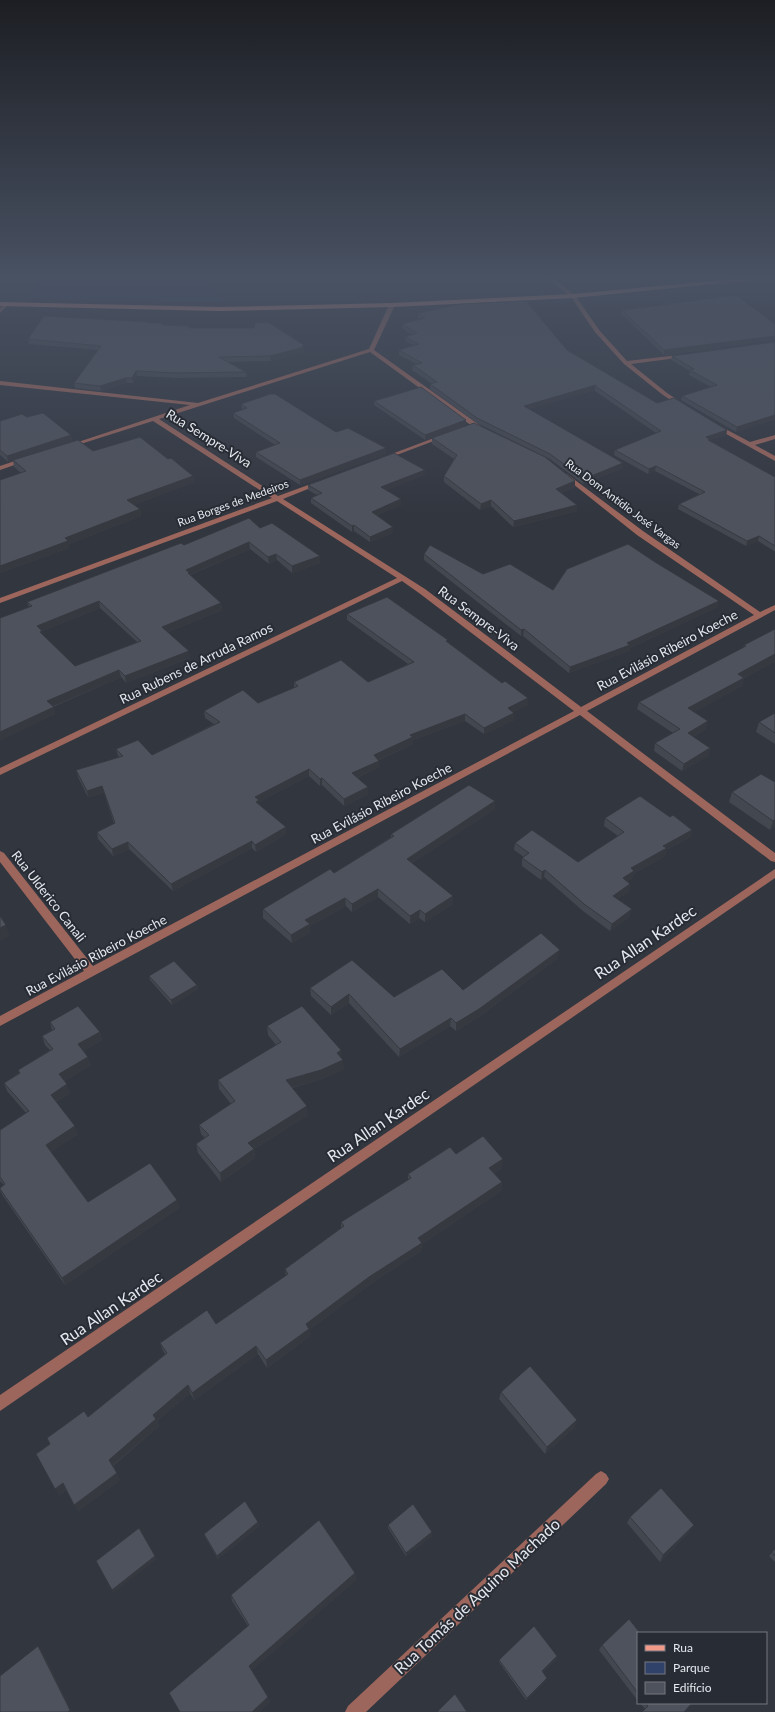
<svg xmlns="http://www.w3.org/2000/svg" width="775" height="1712" font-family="Lato,sans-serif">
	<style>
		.green { fill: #31426a }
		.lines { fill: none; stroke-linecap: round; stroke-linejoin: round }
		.minor { fill: #9d665c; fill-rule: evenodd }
		.major { fill: #f49a8a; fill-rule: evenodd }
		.wall { fill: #43474f; fill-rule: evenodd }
		.shaded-wall { fill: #373940 }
		.building { fill: #4e525c; stroke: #373940; fill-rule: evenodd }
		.labels { text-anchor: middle; stroke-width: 4; stroke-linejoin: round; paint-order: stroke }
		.far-street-label { font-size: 11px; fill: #e5e8ee; stroke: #282c34 }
		.street-label { font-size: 13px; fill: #e5e8ee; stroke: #282c34 }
		.near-street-label { font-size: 16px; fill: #e5e8ee; stroke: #282c34 }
	</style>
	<rect width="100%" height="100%" fill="#32363f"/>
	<path class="green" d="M41,276H204L224,302L27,298Z"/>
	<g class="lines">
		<g class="minor">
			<path d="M545,276H550L575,295L599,330L627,361L687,354L688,355L685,357L631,364L667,393L684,404V406H680L663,395L624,364L595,332L571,297Z"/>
			<path d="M4,303L9,304L0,313V308Z"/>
			<path d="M392,303L395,305L374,350L485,429V431H481L472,426L370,352L159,419L278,496L319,481H323V483L283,499L425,589L581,707L754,615L637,535L563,476V474H567L643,531L760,612L775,605V610L587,711L775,853V862L771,861L580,715L0,1026V1016L84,971L0,862V851L4,853L93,966L574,711L419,593L402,581L0,775V768L397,578L277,501L0,603V598L272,498L153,421L71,447L66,446L190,405L0,385V381L198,403L369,349L389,305Z"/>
			<path d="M712,424H716L750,442L775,435V439L755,445L775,456V461L712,426Z"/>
			<path d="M442,435L447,436L386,459L381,458Z"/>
			<path d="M27,457L29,458V460L0,470V466Z"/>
			<path d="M775,869V878L0,1411V1395Z"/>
			<path d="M601,1471L606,1474L609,1479L606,1484L366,1712H345L348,1706L596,1474Z"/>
		</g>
		<path class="major" d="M763,276H775V278L573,298L392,307L220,311L0,306V302L220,307L392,303L573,294Z"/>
	</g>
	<g class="wall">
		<path d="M306,276H355L310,281Z"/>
		<path d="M622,310L775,324V340L664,355L621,314Z"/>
		<path d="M418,313L567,350L657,403L727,430L726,435L709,440L775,477V551H774L758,541L746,546L678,509L679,504L699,494L655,471L648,474L614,455L615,450L656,433L595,391V390L529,409L623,468L583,484L550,459L477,423L430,389V384H432L412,370L413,365L417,364L399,355V350L414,345L405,341V337L412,335L402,328V324L420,319L418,318Z"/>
		<path d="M148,323H163V325L190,326V328L304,345V352L271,361L227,362L246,372L247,377L177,378L137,376L133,383H127L101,391L75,388L74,383L98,350L29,344L28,339Z"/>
		<path d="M775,342V419L736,432L681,400L682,396L711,387L689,375L690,371L671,360L672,356Z"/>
		<path d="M374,401L466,425L425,440L374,405Z"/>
		<path d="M241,404L336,432L386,454L300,485L256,457V452L275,445L234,418L233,413L242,410Z"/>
		<path d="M27,417L71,435L72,441L8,462L0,455V421Z"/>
		<path d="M432,438L575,487L561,493L577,505V511L513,527L491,506L480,510L444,482V476L454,459L432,444Z"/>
		<path d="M93,451L168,459L193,476L194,482L134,505L140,509L141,516L69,544V548L0,573V480L21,473L14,467L13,460Z"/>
		<path d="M425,470V475L387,490L401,499V505L377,515L393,527V533L370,542L354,531L352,532L311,503V498L317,495L308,490V485Z"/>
		<path d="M260,528L320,563L292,573L277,560L269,564L250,549L190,575L221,603L222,610L168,632L190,658L126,683L121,677L53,707L55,714L0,740V618L29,607L27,602L184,545ZM100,608L137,642L75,666L43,635L42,631Z"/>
		<path d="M424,554L483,574L553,590L718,607L630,648L629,651L569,673L523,636H521L424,560Z"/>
		<path d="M347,614L448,643L502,683L528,698V705L513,712L514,720L484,734L465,721L413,740V744L379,760V767L357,778L368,787V794L344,806L322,785L320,786L309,776L259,802V804L286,834L256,852L252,848L173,891L129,849L113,856L98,839L97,832L114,824L104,793L88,797L78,777L76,770L119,757L118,756L116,749L152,755L214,724L205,718L204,711L258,703L294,688V682H368L408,664L347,620Z"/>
		<path d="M775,629V661L744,678L742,686L694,712L706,729L693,737L710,748L708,756L682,771L654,751L655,743L673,733L637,709L639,702L743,648L744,645Z"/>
		<path d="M775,713V744L756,732L759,722Z"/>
		<path d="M775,782V827L770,830L729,802L732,792Z"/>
		<path d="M495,801V809L412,863L453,904L425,922L419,918L410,924L378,897L352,912L346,906L310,926V932L292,943L263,918V909L334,873L391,837V834Z"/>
		<path d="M670,817L692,830L690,837L666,850L665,856L633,874L632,878L627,882L630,884L629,892L617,899L630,916L610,931L583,911L544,877L541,880L522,866V858L524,857L514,850L515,843L578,862L618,836L604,826L605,818Z"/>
		<path d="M558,958L479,1017L456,1031L450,1026L399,1057L349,1003L331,1015L311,996L310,988L394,997L463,990Z"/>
		<path d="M149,976L197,985L198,989L172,1005L150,980Z"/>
		<path d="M50,1022L100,1032L102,1040L84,1051L91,1065L64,1081L70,1093L56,1102L78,1134L51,1152L88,1202L177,1200L179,1208L65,1285L3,1196L0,1190V1188L4,1185L0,1181V1130L26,1113L7,1091L4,1083L19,1073L18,1070L50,1050L45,1045L42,1036L52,1030Z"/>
		<path d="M267,1026L341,1050V1058L344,1069L322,1079L292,1088L308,1115L254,1149L255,1158L221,1182L198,1153L196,1144L205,1138L201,1134L199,1125L231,1104L219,1089L218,1080L276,1045L268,1035Z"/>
		<path d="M456,1154L502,1168L494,1173L502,1182L501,1191L422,1244L421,1251L369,1285L309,1330L310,1336L267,1368L258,1354L194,1400L190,1393L157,1421L159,1426L113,1466L120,1480L78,1511L66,1490L59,1496L50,1444L47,1438L88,1417L165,1354L163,1351L160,1343L216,1324L286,1276L285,1269L341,1228V1222L408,1180V1174Z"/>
		<path d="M501,1392L575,1427L545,1454L499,1399Z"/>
		<path d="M630,1517L690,1531L660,1562L627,1523Z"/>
		<path d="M258,1522L259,1526L218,1559L205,1537L204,1534Z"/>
		<path d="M388,1525L432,1536L406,1556L388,1528Z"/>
		<path d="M775,1549V1562L769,1556Z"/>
		<path d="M355,1573L356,1580L252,1670L270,1702L259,1712H180L248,1626L232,1601L231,1595Z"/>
		<path d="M638,1633V1701L599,1650L602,1645Z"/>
		<path d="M557,1656L556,1659L543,1672L546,1680L526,1700L499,1662V1660Z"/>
		<path d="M640,1703H692L645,1709Z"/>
	</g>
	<g class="shaded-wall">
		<path d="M310,276H355L310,281Z"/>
		<path d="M775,336V340L664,355V350Z"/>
		<path d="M304,345V352L271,361L270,356Z"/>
		<path d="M136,371L137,376L133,383L132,378Z"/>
		<path d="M126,378L127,383L101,391L100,386Z"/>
		<path d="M596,385L595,386V390L524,411V406Z"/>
		<path d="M775,415V419L736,432L737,427Z"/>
		<path d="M466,420V425L425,440V435Z"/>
		<path d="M727,430L726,435L709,440L706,437Z"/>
		<path d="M71,435L72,441L8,462L7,456Z"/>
		<path d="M386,448V454L300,485V480Z"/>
		<path d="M623,463V468L583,484L584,479Z"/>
		<path d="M656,466L655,471L648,474L649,469Z"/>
		<path d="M425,470V475L381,493V487Z"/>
		<path d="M193,476L194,482L129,507L127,500Z"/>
		<path d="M575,481V487L555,495L556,489Z"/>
		<path d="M401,499V505L372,517V512Z"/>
		<path d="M491,500V506L480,510L481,504Z"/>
		<path d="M577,505V511L513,527L514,521Z"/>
		<path d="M140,509L141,516L69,544V548L0,573V566L65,538Z"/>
		<path d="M354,525V531L352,532V526Z"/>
		<path d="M393,527V533L370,542V537Z"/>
		<path d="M759,536L758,541L746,546L747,541Z"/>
		<path d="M249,542L250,549L189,575L186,570Z"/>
		<path d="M276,554L277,560L269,564L268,557Z"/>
		<path d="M320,556V563L292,573V566Z"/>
		<path d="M99,601L100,608L42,631L44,638L42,639L37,626Z"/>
		<path d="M719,601L718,607L630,648L629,651L569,673L570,667L627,643Z"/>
		<path d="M221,603L222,610L163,634L162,627Z"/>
		<path d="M524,629L523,636H521V630Z"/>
		<path d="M189,651L190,658L126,683L125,676Z"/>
		<path d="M775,654V661L736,682L738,674Z"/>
		<path d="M119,670L121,677L49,708L47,701Z"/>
		<path d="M744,678L742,686L687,716L688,708Z"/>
		<path d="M528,698V705L508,715V708Z"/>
		<path d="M54,707L55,714L0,740V732Z"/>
		<path d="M514,713V720L484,734V728Z"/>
		<path d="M465,714V721L413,740V744L374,762V755L410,735Z"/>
		<path d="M708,721L706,729L686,741L688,733Z"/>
		<path d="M710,748L708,756L682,771L684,764Z"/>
		<path d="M379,761V767L352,780V773Z"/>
		<path d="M309,769V776L259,802V807L255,797Z"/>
		<path d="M322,778V785L320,786V779Z"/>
		<path d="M102,786L104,793L88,797L87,791Z"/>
		<path d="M368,787V794L344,806V799Z"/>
		<path d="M495,801V809L406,867L407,859Z"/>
		<path d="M775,819V827L770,830L773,821Z"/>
		<path d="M286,827V834L256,852L255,845Z"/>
		<path d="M692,830L690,837L666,850L665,856L633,874L632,878L621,886L623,878L631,868L663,846Z"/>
		<path d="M252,841V848L173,891L171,884Z"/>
		<path d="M128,842L129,849L113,856L112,849Z"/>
		<path d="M545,870L544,877L541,880L542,872Z"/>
		<path d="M630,884L629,892L611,903L613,896Z"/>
		<path d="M378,889V897L352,912V904Z"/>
		<path d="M453,896V904L425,922V914Z"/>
		<path d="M345,898L346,906L310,926V932L292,943L291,935L305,920Z"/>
		<path d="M632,909L630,916L610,931L612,924Z"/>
		<path d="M420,910L419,918L410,924V916Z"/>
		<path d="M6,925L10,936L0,941V928Z"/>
		<path d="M560,950L558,958L479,1017L456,1031V1023Z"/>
		<path d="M197,985L198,989L172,1005L171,1000Z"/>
		<path d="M349,994V1003L331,1015V1007Z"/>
		<path d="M451,1018L450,1026L399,1057L400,1049Z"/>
		<path d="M100,1032L102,1040L81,1053L78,1044Z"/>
		<path d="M341,1050V1059L337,1053Z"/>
		<path d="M88,1057L91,1065L62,1082L59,1074Z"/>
		<path d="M343,1060L344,1069L322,1079L287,1089L286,1080Z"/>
		<path d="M67,1084L70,1093L54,1103L51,1095Z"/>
		<path d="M307,1106L308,1115L249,1152L248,1143Z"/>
		<path d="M75,1126L78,1134L49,1154L46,1145Z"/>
		<path d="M254,1149L255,1158L221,1182L220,1173Z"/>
		<path d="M503,1159L502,1168L488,1176L489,1168Z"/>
		<path d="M502,1182L501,1191L422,1244L421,1251L369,1285L309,1330L310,1336L267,1368L266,1360L306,1324L418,1238Z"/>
		<path d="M177,1200L179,1208L65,1285L62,1278Z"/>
		<path d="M256,1346L258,1354L194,1400L192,1393Z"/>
		<path d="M188,1385L190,1393L157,1421L159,1426L112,1466L109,1460L153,1415Z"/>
		<path d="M577,1420L575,1427L545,1454L547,1447Z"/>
		<path d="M117,1473L120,1480L78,1511L74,1505Z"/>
		<path d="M63,1483L66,1490L59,1496L55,1489Z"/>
		<path d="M258,1522L259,1526L218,1559L217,1556Z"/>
		<path d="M694,1525L690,1531L660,1562L663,1555Z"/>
		<path d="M432,1532V1536L406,1556V1553Z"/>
		<path d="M155,1556L157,1559L113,1593L112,1590Z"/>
		<path d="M355,1573L356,1580L251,1671L249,1666Z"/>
		<path d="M38,1646L43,1652L72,1712H68Z"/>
		<path d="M557,1656L556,1659L541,1674L542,1671Z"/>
		<path d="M547,1678L546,1680L526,1700L527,1698Z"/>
		<path d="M268,1697L270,1702L259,1712H252Z"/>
	</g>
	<g class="building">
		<path d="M736,295L775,324V336L664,350L622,310Z"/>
		<path d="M526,301L567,350L657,403L674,398L727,430L706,437L709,439L708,440L775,477V546L759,536L747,541L679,504L705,492L656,466L649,469L615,450L661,431L595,386L596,385L524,406L623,463L584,479L550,454L477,418L430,384L437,382L413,365L422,363L399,350L419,344L405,337L417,333L402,324L425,318L418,313L462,304Z"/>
		<path d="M44,316L148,322V323H163L162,325L190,326L189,328H254L255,323L268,322L304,345L302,346L304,347L270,356L219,357L246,372L176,373L136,371L132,378H126L100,386L74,383L101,346L28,339Z"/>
		<path d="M775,342V415L737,427L682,396L717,385L690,370L694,369L672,356Z"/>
		<path d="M421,387L466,420L425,435L374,401Z"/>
		<path d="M270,394H275L336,432L348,428L386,448L300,480L256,452L280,443L233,413L247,408L241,404Z"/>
		<path d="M43,413L71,435L7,456L0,450V421L22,414L27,417Z"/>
		<path d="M474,423L545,457L575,481L556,489L577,505L514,521L491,500L481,504L444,476L457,455L432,438Z"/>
		<path d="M140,437L168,459L171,458L193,476L127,500L140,509L65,538L68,541L0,566V480L26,471L13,460L78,440L93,451Z"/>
		<path d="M394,453L425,470L381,487L401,499L372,512L393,527L370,537L354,525L352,526L311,498L322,493L308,485Z"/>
		<path d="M249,518L260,528L272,523L320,556L292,566L276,554L268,557L249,542L186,570L189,572L188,573L221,603L162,627L189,651L125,676L119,670L47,701L54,707L0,732V618L32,606L27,602L181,543L184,545ZM99,601L141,641L75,666L40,632L42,631L37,626Z"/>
		<path d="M628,544L655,562L719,601L627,643L630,645L570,667L524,629L521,630L424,554L430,545L483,574L510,564L553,590L567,569Z"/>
		<path d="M387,597L448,640L446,641L502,683L505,681L528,698L508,708L514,713L484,728L465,714L410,735L413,737L374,755L379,761L352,773L368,787L344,799L322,778L320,779L309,769L255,797L259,800L256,802L286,827L255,845L252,841L171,884L128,842L112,849L97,832L115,823L102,786L87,791L76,770L123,756L116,749L138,740L152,755L220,722L204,711L243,690L258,703L298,686L294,682L341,660L368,682L414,662L347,614Z"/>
		<path d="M775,629V654L738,674L744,678L688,708L708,721L688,733L710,748L684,764L655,743L680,729L639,702L746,646L744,645Z"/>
		<path d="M775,713V733L759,722Z"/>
		<path d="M761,774L775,782V819L773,821L732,792Z"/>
		<path d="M469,785L495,801L407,859L453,896L425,914L420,910L410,916L378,889L352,904L345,898L305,920L310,924L291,935L263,909L330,869L334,873L394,836L391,834Z"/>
		<path d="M640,796L670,817L673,815L692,830L663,846L667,848L631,868L634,871L623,878L630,884L613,896L632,909L612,924L584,904L545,870L542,872L522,858L529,853L515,843L532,830L578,862L624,832L605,818Z"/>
		<path d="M0,916L6,925L0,928Z"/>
		<path d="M541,933L560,950L479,1009L456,1023L451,1018L400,1049L349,994L331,1007L310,988L352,960L394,997L442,969L463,990Z"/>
		<path d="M174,961L197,985L171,1000L149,976Z"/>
		<path d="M78,1006L100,1032L78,1044L88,1057L59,1074L67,1084L51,1095L75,1126L46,1145L88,1202L150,1163L177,1200L62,1278L0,1189V1188L5,1184L0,1177V1130L29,1111L4,1083L20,1073L18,1070L53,1049L42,1036L55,1029L50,1022Z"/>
		<path d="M302,1006L341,1050L337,1053L343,1060L321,1070L286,1080L307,1106L248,1143L254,1149L220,1173L196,1144L209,1135L199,1125L235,1101L218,1080L281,1042L267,1026Z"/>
		<path d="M483,1136L503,1159L489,1168L502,1182L418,1238L422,1243L369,1277L306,1324L309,1329L266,1360L256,1346L192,1393L188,1385L153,1415L156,1419L109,1460L117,1473L74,1505L63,1483L55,1489L36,1454L50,1444L47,1438L84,1411L88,1417L167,1353L160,1343L207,1310L216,1324L288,1274L285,1269L344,1226L341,1222L411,1178L408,1174L450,1147L456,1154Z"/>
		<path d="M530,1366L577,1420L547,1447L501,1392Z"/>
		<path d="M661,1488L694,1525L663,1555L630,1517Z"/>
		<path d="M245,1501L258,1522L217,1556L204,1534Z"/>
		<path d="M413,1504L432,1532L406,1553L388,1525Z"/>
		<path d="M319,1520L355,1573L249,1666L268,1697L252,1712H180L169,1693L249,1625L231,1595Z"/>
		<path d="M139,1528L155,1556L112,1590L96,1561Z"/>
		<path d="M775,1549V1556L772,1552Z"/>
		<path d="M629,1619L640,1633H638V1693L602,1645Z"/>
		<path d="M534,1626L557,1656L542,1671L547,1678L527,1698L499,1660Z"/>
		<path d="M38,1646L70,1710L68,1712H0V1676Z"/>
		<path d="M455,1694L467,1712H437Z"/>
		<path d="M646,1703H692L684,1712H642L648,1706Z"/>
	</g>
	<linearGradient id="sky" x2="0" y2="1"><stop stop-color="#1c1e23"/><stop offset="0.54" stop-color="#495263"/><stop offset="1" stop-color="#495263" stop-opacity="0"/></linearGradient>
	<rect width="775" height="515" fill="url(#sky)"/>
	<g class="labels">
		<g class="far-street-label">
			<text transform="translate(233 503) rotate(-20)" y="4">Rua Borges de Medeiros</text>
			<text transform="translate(623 504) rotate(37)" y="4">Rua Dom Antídio José Vargas</text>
		</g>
		<g class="street-label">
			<text transform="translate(209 438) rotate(32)" y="5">Rua Sempre-Viva</text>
			<text transform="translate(479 618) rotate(37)" y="5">Rua Sempre-Viva</text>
			<text transform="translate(667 650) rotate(-28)" y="5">Rua Evilásio Ribeiro Koeche</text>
			<text transform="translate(196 663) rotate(-26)" y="5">Rua Rubens de Arruda Ramos</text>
			<text transform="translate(381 803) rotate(-28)" y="5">Rua Evilásio Ribeiro Koeche</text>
			<text transform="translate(49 896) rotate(52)" y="5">Rua Ulderico Canali</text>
			<text transform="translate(96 955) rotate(-28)" y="5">Rua Evilásio Ribeiro Koeche</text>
		</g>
		<g class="near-street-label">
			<text transform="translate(645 942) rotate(-34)" y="6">Rua Allan Kardec</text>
			<text transform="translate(378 1125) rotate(-34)" y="6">Rua Allan Kardec</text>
			<text transform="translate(111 1308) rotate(-34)" y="6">Rua Allan Kardec</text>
			<text transform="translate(477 1596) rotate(-43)" y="6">Rua Tomás de Aquino Machado</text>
		</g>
	</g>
	<rect x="637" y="1632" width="130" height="72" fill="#282c34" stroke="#74777e"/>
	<rect x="645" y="1645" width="20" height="6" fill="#f49a8a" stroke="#74777e"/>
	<text x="673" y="1652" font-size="12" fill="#e5e8ee">Rua</text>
	<rect x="645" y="1662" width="20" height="12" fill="#31426a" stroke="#74777e"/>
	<text x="673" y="1672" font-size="12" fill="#e5e8ee">Parque</text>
	<rect x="645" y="1682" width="20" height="12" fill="#4e525c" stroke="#74777e"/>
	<text x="673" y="1692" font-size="12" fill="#e5e8ee">Edifício</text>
</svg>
